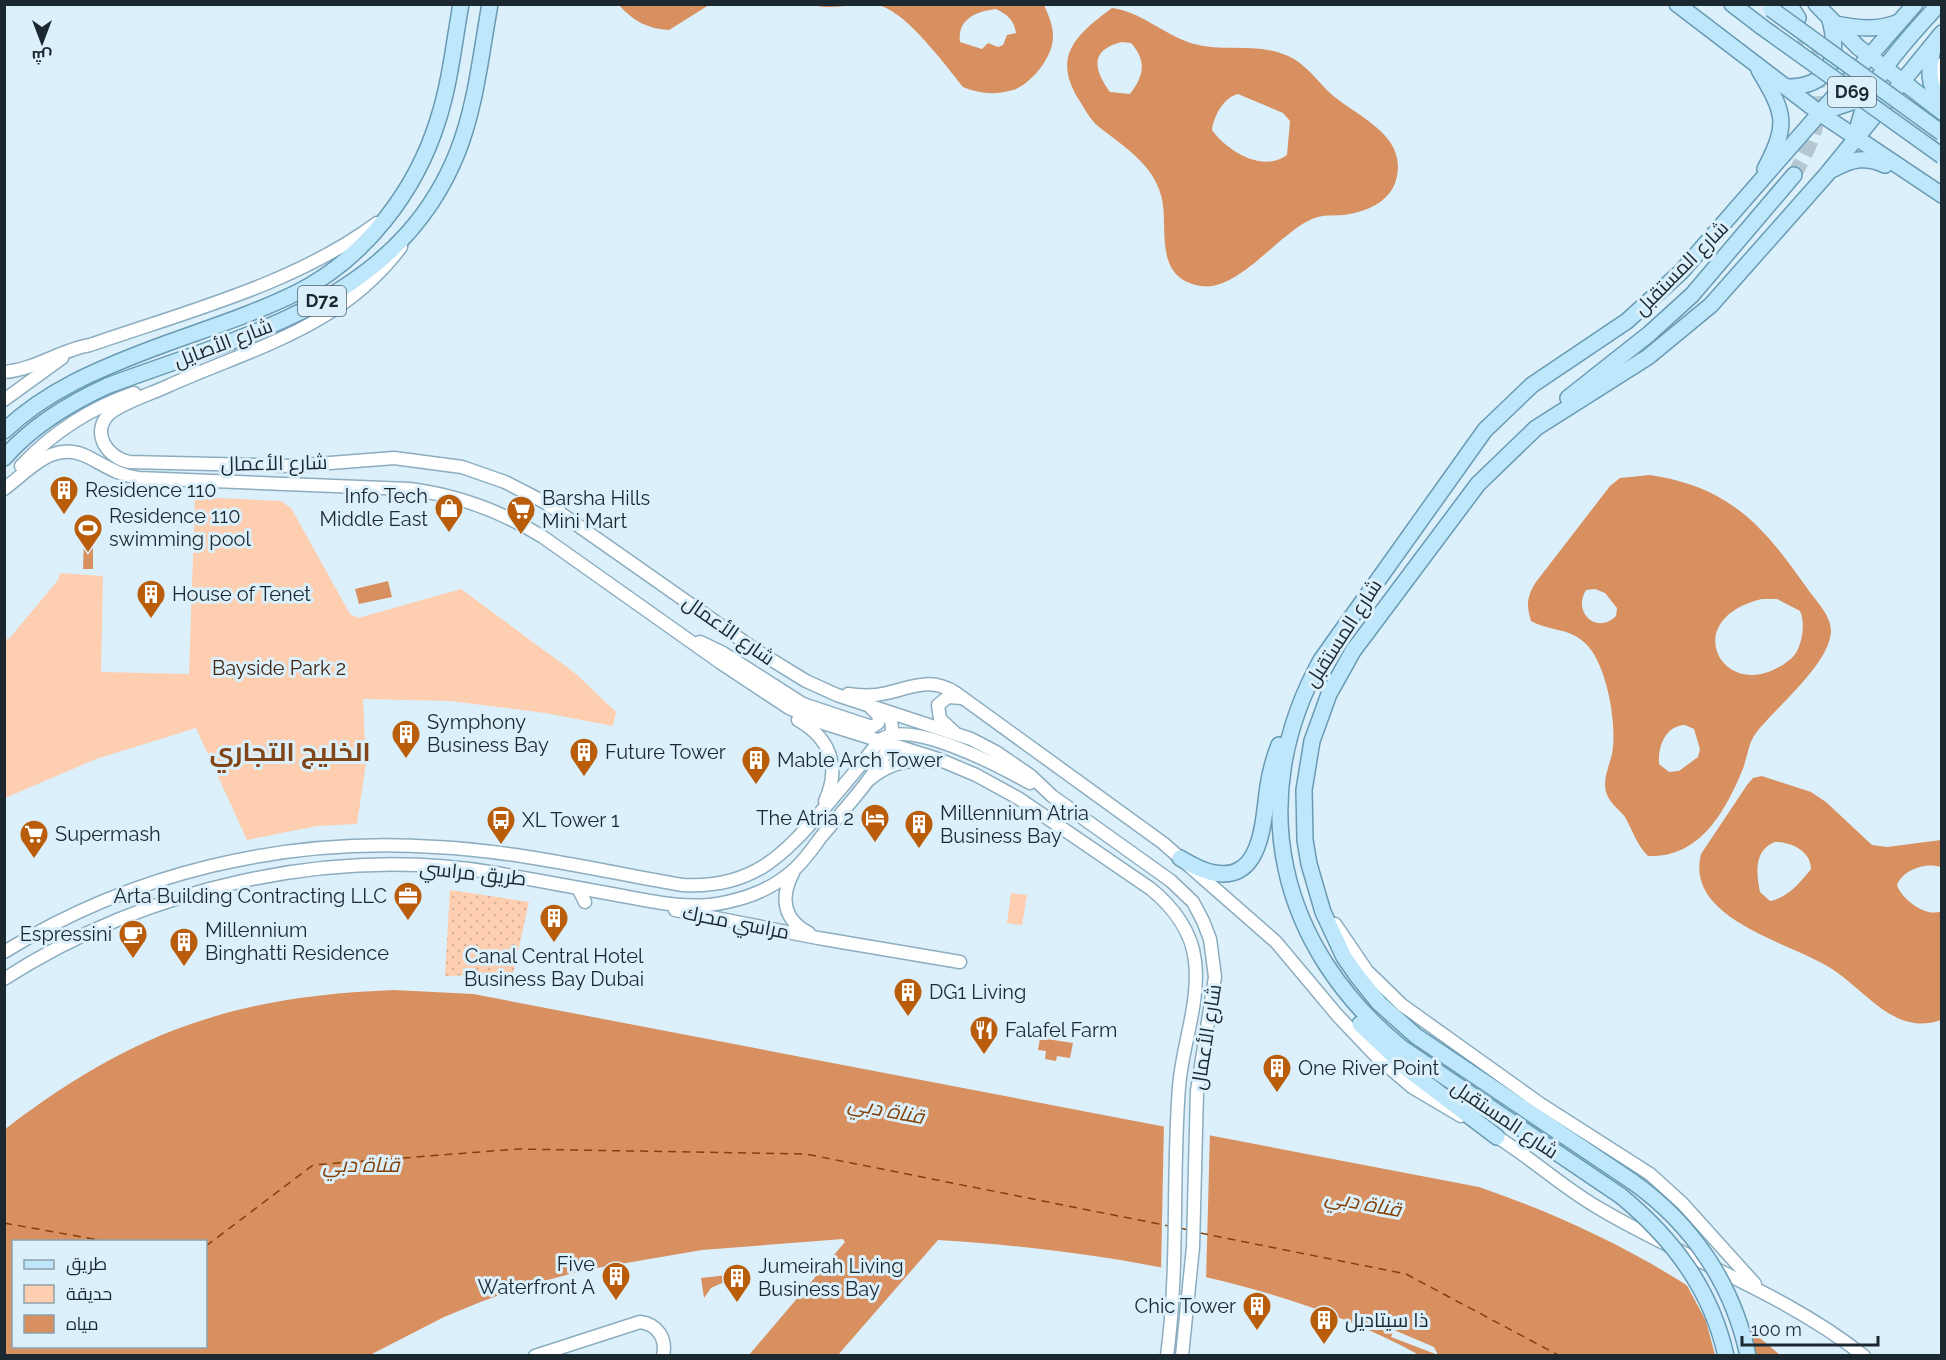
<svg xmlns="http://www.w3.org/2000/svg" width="1946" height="1360" font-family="Raleway,Cairo,sans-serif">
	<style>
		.grass { fill: url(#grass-dots) }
		.green { fill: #feceb0 }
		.water { fill: #d99060; fill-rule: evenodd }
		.pier { fill: #dbf0fb }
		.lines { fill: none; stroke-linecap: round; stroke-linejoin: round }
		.ferry { stroke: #844107; stroke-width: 1.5; stroke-dasharray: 8 6; stroke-linecap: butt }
		.major-tunnel { stroke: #b5c8d2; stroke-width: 15; stroke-dasharray: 15 8; stroke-linecap: butt }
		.minor-casing { stroke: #8cadbf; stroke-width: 15 }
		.major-casing { stroke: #689ab3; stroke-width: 18 }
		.minor { stroke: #fff; stroke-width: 12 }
		.major { stroke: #bee7fc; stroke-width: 15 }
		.major-bridge-casing { stroke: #689ab3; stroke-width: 18; stroke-linecap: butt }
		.major-bridge { stroke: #bee7fc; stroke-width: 15 }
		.labels { text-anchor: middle; stroke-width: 6; stroke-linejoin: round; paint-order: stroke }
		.shield { fill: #dbf0fb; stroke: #55646c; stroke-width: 1.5 }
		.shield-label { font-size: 18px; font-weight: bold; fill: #1b282f }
		.street-label { font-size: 20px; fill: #1b282f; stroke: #dbf0fb }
		.poi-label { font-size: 20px; fill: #1b282f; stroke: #dbf0fb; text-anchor: start }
		.park-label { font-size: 20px; fill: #432511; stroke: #dbf0fb }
		.water-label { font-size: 21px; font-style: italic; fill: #844107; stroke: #dbf0fb }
		.district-label { font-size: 26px; font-weight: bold; fill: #814518; stroke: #dbf0fb }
	</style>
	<defs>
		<pattern id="grass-dots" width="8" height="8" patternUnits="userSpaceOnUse" patternTransform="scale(1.5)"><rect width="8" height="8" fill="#feceb0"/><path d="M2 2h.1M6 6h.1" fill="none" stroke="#d9b198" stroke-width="1.8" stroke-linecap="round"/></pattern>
	</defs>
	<rect width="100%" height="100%" fill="#dbf0fb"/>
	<path class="grass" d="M450,890L529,902L513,974L445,976Z"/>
	<g class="green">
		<path d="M195,497L281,501L291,508L350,614L358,618L461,589L575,673L616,712L613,726L545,713L450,701L363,699L366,763L357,824L317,826L247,840L196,728L96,759L5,798V637L8,640L58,580L60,573L103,576L101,672L189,674Z"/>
		<path d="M1011,893L1027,895L1022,925L1007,923Z"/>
	</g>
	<g class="water">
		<path d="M619,5H709L669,30C648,29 633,21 619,5Z"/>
		<path d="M812,5H1044C1048,14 1053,25 1053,36C1054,55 1032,84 1013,90C997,95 979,94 963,87C946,66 908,14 881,6C863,1 836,11 812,5ZM996,9C1008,15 1014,20 1016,33L1007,35L1003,45L998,47L988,43L982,49L960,42C957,19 977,11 996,9Z"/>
		<path d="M1112,8C1142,12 1164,35 1194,44C1223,52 1254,43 1283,54C1308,63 1317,83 1336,98C1363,119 1408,138 1396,180C1390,202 1366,212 1344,215C1333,216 1323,214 1312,219C1279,233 1238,292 1201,286C1151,278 1170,226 1161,195C1152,163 1123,146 1099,127C1090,120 1085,109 1079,100C1051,56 1077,34 1112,8ZM1122,42L1131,43C1147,61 1144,76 1130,94L1110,92C1094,70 1089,50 1122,42ZM1238,94L1283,113L1290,121L1287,155C1263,173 1227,151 1212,130C1214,116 1223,98 1238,94Z"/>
		<path d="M1650,475C1729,487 1762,524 1807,588C1815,600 1831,615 1831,631C1830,664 1775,708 1756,733C1748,743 1747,760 1742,771C1724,814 1699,858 1648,856C1636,844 1633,831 1625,817C1618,808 1610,804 1606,792C1602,776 1612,762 1613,747C1616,719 1606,662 1585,643C1570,628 1549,631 1531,621C1526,605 1527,596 1536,582L1610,486L1620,478ZM1595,589L1605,593L1617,608L1616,616C1597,635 1572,613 1586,590ZM1762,599H1777L1800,611C1805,622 1803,639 1797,651C1792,660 1782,666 1773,670C1719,695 1681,618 1762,599ZM1685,725L1694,729L1700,749L1698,757L1679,771L1669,772L1659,764C1658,746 1665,726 1685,725Z"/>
		<path d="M84,539H93V569H83Z"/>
		<path d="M388,581L392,597L359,604L355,589Z"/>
		<path d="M1762,776L1811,792L1826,802L1872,845L1887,847L1941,840V867C1927,862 1903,869 1897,885C1902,900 1927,918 1941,911V1020C1897,1036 1868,994 1835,971C1795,943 1684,921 1701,854L1747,785L1753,778ZM1775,842C1791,842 1811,851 1811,869C1800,883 1787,898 1770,901L1760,892C1756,873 1754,850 1775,842Z"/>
		<path d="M394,990L473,994L1479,1187C1589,1225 1692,1278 1780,1355H1419C1283,1279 1092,1249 938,1240L838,1355H749L845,1242L843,1239L702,1250L585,1270L525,1286L483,1301L444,1317L370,1355H5L4,1130C131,1032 234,996 394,990ZM14,1242H206V1346H14Z"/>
		<path d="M1040,1038L1073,1043L1070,1058L1057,1056L1056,1061L1045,1059L1046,1051L1038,1050Z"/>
		<path d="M737,1274V1276L711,1288L704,1298L701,1278Z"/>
	</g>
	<g class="pier">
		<path d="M1164,1123L1210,1131L1206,1281L1161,1272Z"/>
		<path d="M1684,1280L1746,1324L1754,1355H1715L1706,1321Z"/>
		<path d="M1394,1330L1434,1347L1438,1355L1391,1337Z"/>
	</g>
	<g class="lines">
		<g class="ferry">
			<path d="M4,1223L110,1242"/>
			<path d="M1179,1228L1189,1230"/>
			<path d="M1200,1233L1406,1274L1560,1356"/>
			<path d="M206,1246L313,1165L518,1149L806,1154L1169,1226"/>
		</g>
		<path class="major-tunnel" d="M1794,175C1829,115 1823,89 1800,25"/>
		<g class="minor-casing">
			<g id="minor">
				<path d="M1942,64V82"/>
				<path d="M401,247C341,327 256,347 170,385C154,393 120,403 108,415C91,434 108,458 129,462L292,466L394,458L462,467L505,482L546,503L757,651L806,681L837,695L971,739L996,752L1031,776L1052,796L1171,881L1193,902L1203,921L1210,939L1215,977L1197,1091L1193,1247L1182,1356"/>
				<path d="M4,372C34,370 60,350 90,345C185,312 295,284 377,223"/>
				<path d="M4,400L62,358"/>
				<path d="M21,466C53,432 90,408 134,393"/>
				<path d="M4,489C31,469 54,438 90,458C107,467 119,475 138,478L409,489C458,495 501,511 543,537L721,663L789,708L823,723L938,759L976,775L1018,798L1151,889C1173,907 1192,932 1195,961C1200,1003 1182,1046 1179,1087C1172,1177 1179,1266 1167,1356"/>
				<path d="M700,642L723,653L803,704L872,727L878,723L880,717L871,708"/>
				<path d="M848,694C861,696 874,696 887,693C913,687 931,677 956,693L1163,843L1276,942L1338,1016L1379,1059L1412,1087L1461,1116"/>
				<path d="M798,720C830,738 841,767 825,801"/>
				<path d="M954,732L940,719L938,705L948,697L962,698"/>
				<path d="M870,779C888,764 909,758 932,762"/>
				<path d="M793,873C780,897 783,920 809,933"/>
				<path d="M578,888L585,902"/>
				<path d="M675,910L818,938L960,962"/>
				<path d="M1335,924L1367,971L1402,1005L1539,1103L1650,1174L1682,1203L1755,1284"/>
				<path d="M4,952C134,872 284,837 436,847C518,851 601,871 683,885C753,889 784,855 826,806C844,785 862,764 879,741C907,716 1001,767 1030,783"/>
				<path d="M4,979C146,888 330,845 496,873C535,880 573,887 612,894C650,901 688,911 727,902C750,897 774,887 791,872C803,863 812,849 821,837C844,809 876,777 890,743C894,733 892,723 889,713"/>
				<path d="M1489,1132C1529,1155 1562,1188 1602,1210C1687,1260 1786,1294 1864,1356"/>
				<path d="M535,1356L640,1322C657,1324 667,1338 663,1356"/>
			</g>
		</g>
		<g class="major-casing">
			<g id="major">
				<path d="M1677,4L1821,114L1942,195"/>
				<path d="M1732,4L1762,27"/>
				<path d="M1789,4L1798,18"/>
				<path d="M1816,4L1858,47L1942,112"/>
				<path d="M1835,24C1857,28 1877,31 1899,22"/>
				<path d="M1934,45C1928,67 1927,86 1942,105"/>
				<path d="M1759,70C1785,114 1789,123 1765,169"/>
				<path d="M1786,87C1831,87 1840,58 1830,20"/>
				<path d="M1823,112L1852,102L1872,99"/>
				<path d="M1856,136C1867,78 1902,46 1939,4"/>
				<path d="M1834,169C1852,159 1866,156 1885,165"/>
				<path d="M1568,398L1649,334L1692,295L1794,175"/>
				<path d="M4,431C47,390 99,369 154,348C202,330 252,315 298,292C365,258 416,191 438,120C450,83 454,43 461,4"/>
				<path d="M4,458C32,426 70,403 107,386C245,334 398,303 458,151C476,105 481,53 490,4"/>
				<path d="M1180,858C1190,864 1202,871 1214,873C1264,882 1263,817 1268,786C1270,772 1274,758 1279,745"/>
				<path d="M1360,1024L1410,1071L1497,1137"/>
				<path d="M1633,1182L1416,1036L1379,1003L1358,977L1344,957L1323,912L1309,864L1305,840L1304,790L1312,741L1329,694L1353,651L1478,484L1536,428L1648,357L1711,305L1827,174L1942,33"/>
				<path d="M1621,1196L1402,1048C1279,948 1243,801 1321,660L1485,430L1532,385L1627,321L1681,272L1915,4"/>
			</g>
		</g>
		<use href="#minor" class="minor"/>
		<use href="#major" class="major"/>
		<g class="major-bridge-casing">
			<g id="major-bridge">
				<path d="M1771,9L1942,133"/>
				<path d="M1762,27L1942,156"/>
				<path d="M1633,1182C1692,1224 1733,1284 1748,1356"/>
				<path d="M1621,1196C1673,1239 1711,1289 1726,1356"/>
			</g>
		</g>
		<use href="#major-bridge" class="major-bridge"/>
	</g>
	<defs>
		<g id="building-pin" transform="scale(1.5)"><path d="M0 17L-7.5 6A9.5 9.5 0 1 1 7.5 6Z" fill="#ba5d0b" stroke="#dbf0fb"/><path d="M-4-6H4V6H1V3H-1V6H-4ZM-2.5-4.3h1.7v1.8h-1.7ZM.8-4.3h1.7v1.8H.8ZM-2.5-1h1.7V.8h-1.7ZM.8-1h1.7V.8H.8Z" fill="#fff"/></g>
		<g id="shop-pin" transform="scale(1.5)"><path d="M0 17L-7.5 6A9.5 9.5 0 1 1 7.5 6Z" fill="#ba5d0b" stroke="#dbf0fb"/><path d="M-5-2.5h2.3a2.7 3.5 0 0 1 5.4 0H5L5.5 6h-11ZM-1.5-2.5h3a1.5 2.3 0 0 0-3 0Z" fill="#fff"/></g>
		<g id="supermarket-pin" transform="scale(1.5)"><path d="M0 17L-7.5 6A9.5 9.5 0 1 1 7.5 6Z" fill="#ba5d0b" stroke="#dbf0fb"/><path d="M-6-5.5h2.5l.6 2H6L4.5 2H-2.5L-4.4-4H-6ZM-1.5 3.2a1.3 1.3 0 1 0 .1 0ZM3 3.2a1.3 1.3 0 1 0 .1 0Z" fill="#fff"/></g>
		<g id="stadium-pin" transform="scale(1.5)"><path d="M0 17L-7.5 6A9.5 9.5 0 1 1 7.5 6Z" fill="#ba5d0b" stroke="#dbf0fb"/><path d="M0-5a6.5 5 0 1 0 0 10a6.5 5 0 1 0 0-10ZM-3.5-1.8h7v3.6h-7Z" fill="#fff"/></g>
		<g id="hotel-pin" transform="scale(1.5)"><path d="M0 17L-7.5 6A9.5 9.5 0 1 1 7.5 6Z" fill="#ba5d0b" stroke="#dbf0fb"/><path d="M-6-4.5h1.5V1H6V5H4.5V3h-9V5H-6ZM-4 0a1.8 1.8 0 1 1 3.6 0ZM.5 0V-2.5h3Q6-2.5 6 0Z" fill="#fff"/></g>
		<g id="bus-pin" transform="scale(1.5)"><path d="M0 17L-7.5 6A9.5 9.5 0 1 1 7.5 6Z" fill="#ba5d0b" stroke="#dbf0fb"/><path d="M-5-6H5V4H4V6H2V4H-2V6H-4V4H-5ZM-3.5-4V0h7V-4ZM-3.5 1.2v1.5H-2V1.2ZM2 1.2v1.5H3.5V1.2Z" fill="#fff"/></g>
		<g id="office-pin" transform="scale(1.5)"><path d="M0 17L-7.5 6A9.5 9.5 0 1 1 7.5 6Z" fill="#ba5d0b" stroke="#dbf0fb"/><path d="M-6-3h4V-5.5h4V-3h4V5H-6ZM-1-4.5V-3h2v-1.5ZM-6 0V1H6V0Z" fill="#fff"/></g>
		<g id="cafe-pin" transform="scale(1.5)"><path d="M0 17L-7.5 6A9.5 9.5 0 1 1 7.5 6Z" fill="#ba5d0b" stroke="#dbf0fb"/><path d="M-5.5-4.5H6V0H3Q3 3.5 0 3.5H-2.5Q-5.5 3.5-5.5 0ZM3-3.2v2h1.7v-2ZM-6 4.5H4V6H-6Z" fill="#fff"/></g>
		<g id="restaurant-pin" transform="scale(1.5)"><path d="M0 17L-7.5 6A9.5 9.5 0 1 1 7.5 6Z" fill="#ba5d0b" stroke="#dbf0fb"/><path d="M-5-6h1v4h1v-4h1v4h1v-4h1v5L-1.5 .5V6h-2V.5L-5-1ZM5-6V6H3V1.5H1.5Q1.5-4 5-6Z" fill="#fff"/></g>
	</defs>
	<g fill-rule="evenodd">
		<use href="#building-pin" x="64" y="490"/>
		<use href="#shop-pin" x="449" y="508"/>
		<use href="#supermarket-pin" x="521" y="510"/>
		<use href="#stadium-pin" x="88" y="528"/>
		<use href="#building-pin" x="151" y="594"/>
		<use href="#building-pin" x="406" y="734"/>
		<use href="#building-pin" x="584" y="752"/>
		<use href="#building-pin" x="756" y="760"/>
		<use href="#hotel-pin" x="875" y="818"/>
		<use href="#bus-pin" x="501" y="820"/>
		<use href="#building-pin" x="919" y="824"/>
		<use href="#supermarket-pin" x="34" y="834"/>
		<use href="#office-pin" x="408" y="896"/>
		<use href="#building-pin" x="554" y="918"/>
		<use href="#cafe-pin" x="133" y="934"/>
		<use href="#building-pin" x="184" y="942"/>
		<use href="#building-pin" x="908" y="992"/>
		<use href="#restaurant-pin" x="984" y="1030"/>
		<use href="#building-pin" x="1277" y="1068"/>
		<use href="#building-pin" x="616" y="1276"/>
		<use href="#building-pin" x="737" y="1278"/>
		<use href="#building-pin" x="1257" y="1306"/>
		<use href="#building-pin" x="1324" y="1320"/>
	</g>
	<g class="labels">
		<g class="shield">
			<rect x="1828" y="77" width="48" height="30" rx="4.5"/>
			<rect x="298" y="286" width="48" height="30" rx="4.5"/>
		</g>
		<g class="shield-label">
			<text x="1852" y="98">D69</text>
			<text x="322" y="307">D72</text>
		</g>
		<g class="street-label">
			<text transform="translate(1681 268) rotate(-45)" y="7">شارع المستقبل</text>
			<text transform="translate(223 343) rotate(-21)" y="7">شارع الأصايل</text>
			<text transform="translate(274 463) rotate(-1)" y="7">شارع الأعمال</text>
			<text transform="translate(729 630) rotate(35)" y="7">شارع الأعمال</text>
			<text transform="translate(1343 633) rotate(-57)" y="7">شارع المستقبل</text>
			<text transform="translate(473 873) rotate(6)" y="7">طريق مراسي</text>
			<text transform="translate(736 922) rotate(11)" y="7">مراسي محرك</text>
			<text transform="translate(1206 1037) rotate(-81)" y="7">شارع الأعمال</text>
			<text transform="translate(1505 1119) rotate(34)" y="7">شارع المستقبل</text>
		</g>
		<g class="poi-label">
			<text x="85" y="497">Residence 110</text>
			<text x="428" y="503" text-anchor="end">Info Tech<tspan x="428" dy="23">Middle East</tspan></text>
			<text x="542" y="505">Barsha Hills<tspan x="542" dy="23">Mini Mart</tspan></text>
			<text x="109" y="523">Residence 110<tspan x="109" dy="23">swimming pool</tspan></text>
			<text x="172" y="601">House of Tenet</text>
			<text x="427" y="729">Symphony<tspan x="427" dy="23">Business Bay</tspan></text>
			<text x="605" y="759">Future Tower</text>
			<text x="777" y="767">Mable Arch Tower</text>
			<text x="940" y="820">Millennium Atria<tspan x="940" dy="23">Business Bay</tspan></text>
			<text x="854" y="825" text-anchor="end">The Atria 2</text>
			<text x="522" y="827">XL Tower 1</text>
			<text x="55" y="841">Supermash</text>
			<text x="387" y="903" text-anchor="end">Arta Building Contracting LLC</text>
			<text x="205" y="937">Millennium<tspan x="205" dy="23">Binghatti Residence</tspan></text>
			<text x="112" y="941" text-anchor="end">Espressini</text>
			<text x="554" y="963" text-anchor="middle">Canal Central Hotel<tspan x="554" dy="23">Business Bay Dubai</tspan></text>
			<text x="929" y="999">DG1 Living</text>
			<text x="1005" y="1037">Falafel Farm</text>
			<text x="1298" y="1075">One River Point</text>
			<text x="595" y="1271" text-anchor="end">Five<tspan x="595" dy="23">Waterfront A</tspan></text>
			<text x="758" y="1273">Jumeirah Living<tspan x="758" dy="23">Business Bay</tspan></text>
			<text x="1236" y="1313" text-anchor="end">Chic Tower</text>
			<text x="1345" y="1327">ذا سيتاديل</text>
		</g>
		<g class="park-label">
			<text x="279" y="675">Bayside Park 2</text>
		</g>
		<g class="water-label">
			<text transform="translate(886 1110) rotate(11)" y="7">قناة دبي</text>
			<text x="361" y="1172">قناة دبي</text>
			<text transform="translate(1363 1203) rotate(11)" y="7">قناة دبي</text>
		</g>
		<g class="district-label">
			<text x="290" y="761">الخليج التجاري</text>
		</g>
	</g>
	<rect width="1946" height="1360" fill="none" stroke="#1b282f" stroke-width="12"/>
	<rect x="12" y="1240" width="195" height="108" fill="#dbf0fb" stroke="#8ea0a9" stroke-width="1.5"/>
	<rect x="24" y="1260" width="30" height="9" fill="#bee7fc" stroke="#8ea0a9" stroke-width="1.5"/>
	<text x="66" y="1270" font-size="18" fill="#1b282f">طريق</text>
	<rect x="24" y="1285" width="30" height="18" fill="#feceb0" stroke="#8ea0a9" stroke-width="1.5"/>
	<text x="66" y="1300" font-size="18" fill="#1b282f">حديقة</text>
	<rect x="24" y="1315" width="30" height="18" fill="#d99060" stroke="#8ea0a9" stroke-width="1.5"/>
	<text x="66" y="1330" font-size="18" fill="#1b282f">مياه</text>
	<g transform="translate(42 42) rotate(180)" stroke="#dbf0fb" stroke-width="4.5" paint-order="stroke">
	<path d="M0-4.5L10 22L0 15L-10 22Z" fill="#1b282f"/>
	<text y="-9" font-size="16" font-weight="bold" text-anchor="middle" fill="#1b282f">ش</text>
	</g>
	<path d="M1742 1336v9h136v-9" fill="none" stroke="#1b282f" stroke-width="3"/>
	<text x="1751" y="1336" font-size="18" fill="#1b282f" stroke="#dbf0fb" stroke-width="4.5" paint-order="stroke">100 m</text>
</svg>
